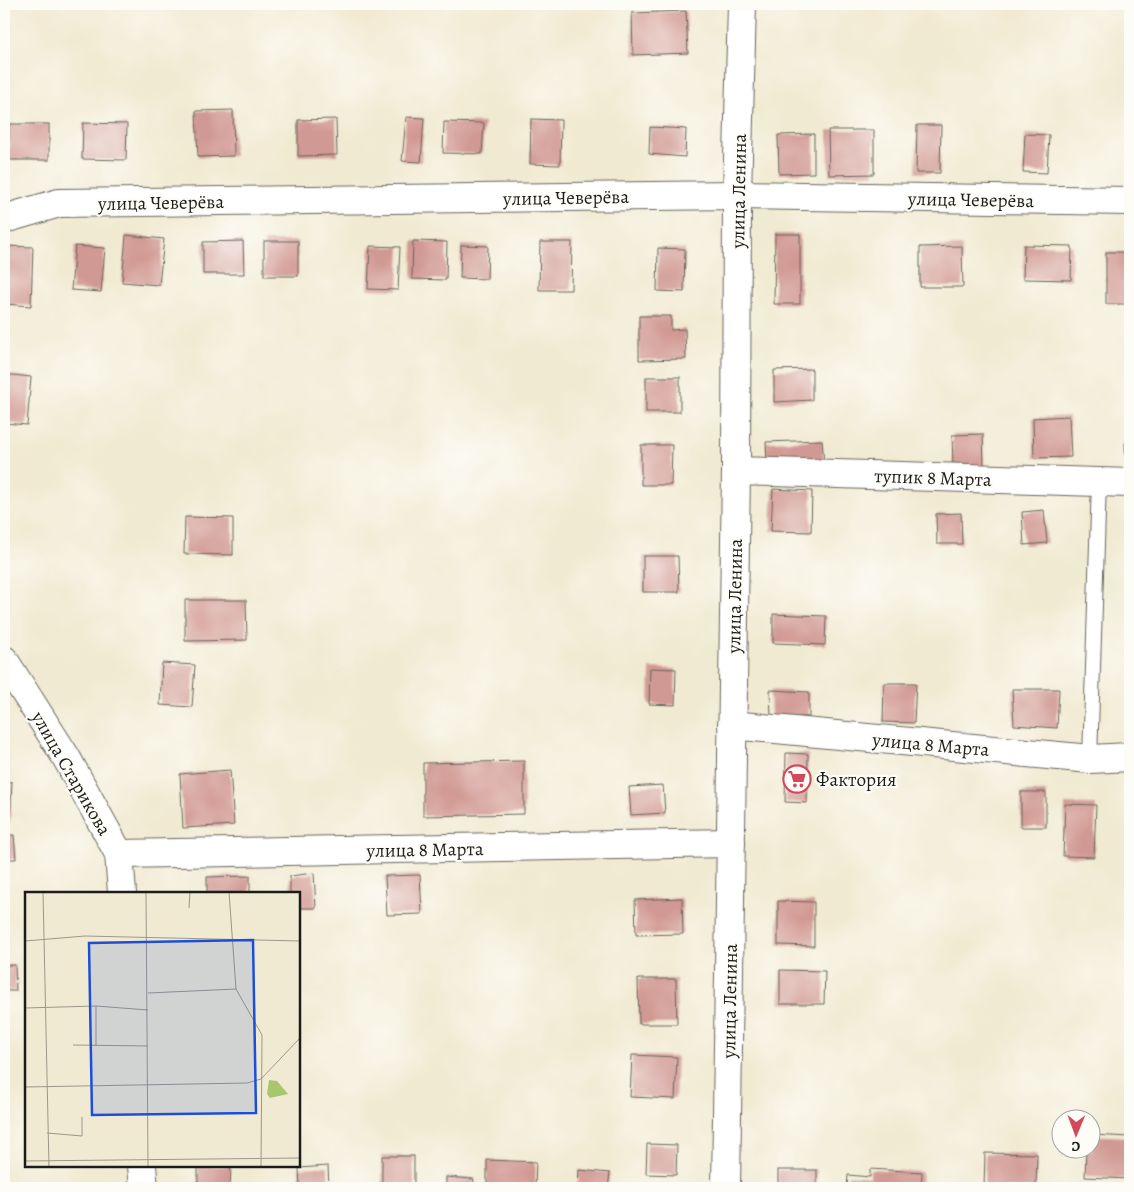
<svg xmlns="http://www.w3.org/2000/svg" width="1134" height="1192" font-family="Alegreya,serif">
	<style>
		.building { fill: #d19993 }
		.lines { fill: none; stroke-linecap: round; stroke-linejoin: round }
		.service-casing { stroke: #67645c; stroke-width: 16 }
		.minor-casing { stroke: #67645c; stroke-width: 30 }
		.tertiary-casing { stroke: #67645c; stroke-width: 30 }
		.service { stroke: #fff; stroke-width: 14 }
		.minor { stroke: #fff; stroke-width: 28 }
		.tertiary { stroke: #fff; stroke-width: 28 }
		.labels { text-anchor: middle; stroke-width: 4.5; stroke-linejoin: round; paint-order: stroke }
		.street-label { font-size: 19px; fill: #1c1c1c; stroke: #fdfcf7 }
		.poi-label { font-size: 19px; fill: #1c1c1c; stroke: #fdfcf7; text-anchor: start }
		.inset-road { fill: none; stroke: #9c9889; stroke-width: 1 }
		.view { fill: #1d4ed8; fill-opacity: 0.15; stroke: #1d4ed8; stroke-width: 2.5 }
		.inset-edge { fill: none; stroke: #1c1c1c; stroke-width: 2.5 }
	</style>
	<rect width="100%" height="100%" fill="#fdfcf7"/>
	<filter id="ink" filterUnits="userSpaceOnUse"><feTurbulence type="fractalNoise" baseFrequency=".02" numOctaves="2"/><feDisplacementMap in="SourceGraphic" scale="10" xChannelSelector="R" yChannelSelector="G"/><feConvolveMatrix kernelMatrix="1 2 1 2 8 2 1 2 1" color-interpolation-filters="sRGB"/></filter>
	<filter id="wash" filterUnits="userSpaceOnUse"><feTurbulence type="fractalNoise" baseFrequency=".0096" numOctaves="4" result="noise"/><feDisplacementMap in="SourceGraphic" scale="20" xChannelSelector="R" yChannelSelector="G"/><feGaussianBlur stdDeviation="1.12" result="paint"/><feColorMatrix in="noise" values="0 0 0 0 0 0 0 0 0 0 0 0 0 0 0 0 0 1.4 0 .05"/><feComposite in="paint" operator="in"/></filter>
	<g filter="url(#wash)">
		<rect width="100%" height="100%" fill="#f1ead2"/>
		<g id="blocks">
			<g class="building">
				<path d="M686,11L688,53L633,55L632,13Z"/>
				<path d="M233,110L234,156L198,157L196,111Z"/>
				<path d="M406,117L424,118L421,162L402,161Z"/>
				<path d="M336,119L337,155L298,156V120Z"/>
				<path d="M531,119L561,120L560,165L530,164Z"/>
				<path d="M444,122L484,123L482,154L443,153Z"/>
				<path d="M83,123L127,124L126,160L82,159Z"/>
				<rect x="9" y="124" width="40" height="36"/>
				<path d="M917,125H941L940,173H916Z"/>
				<path d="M650,127L686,129L685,157L649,154Z"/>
				<path d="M828,130H874V174L829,175Z"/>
				<path d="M814,134V173L779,174L778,135Z"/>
				<path d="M1025,134L1049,135L1047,173L1023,172Z"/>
				<path d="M775,234H800V304H774Z"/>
				<path d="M126,235L164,239L159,285L122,282Z"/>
				<path d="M243,241L244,274H203V242Z"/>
				<rect x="264" y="241" width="34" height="35"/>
				<path d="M413,241L447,242L446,280L412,279Z"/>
				<path d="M540,242H572L571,290H539Z"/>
				<path d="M461,245L488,246L487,279L460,278Z"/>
				<path d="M1024,245L1072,246L1071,280L1023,279Z"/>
				<path d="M4,246L33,247L31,306L4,304Z"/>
				<path d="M75,246L105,248L101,292L71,290Z"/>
				<path d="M370,246L400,247L398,290L368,289Z"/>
				<path d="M962,246L963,287H920V247Z"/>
				<path d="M658,248L685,249L684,292L657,291Z"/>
				<rect x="1106" y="252" width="24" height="52"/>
				<path d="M639,316H671V330L685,329L686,359L639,360Z"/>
				<path d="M812,369V400L774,402V370Z"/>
				<path d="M4,374L31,377L27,425L4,423Z"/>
				<rect x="646" y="377" width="34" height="35"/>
				<path d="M1069,416L1071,457L1034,458L1033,418Z"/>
				<path d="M983,434L984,465L953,466L952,435Z"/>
				<path d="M822,440L824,464L767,463L766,442Z"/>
				<path d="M1130,442V468H1126L1125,443Z"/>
				<path d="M641,445H672L671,485H641Z"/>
				<path d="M773,489L812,491L811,532L771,531Z"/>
				<path d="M1044,510L1047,543L1024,545L1022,512Z"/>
				<path d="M961,513L962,544H937L936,514Z"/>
				<path d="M185,517L233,518V555L184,554Z"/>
				<path d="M643,556H678L679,592H643Z"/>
				<path d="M185,600H246L247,640L185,641Z"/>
				<path d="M773,614L826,616L825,645L773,643Z"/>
				<path d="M162,663L195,665L192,707L160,705Z"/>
				<path d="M650,668L676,669L675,705L649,704Z"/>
				<path d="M884,683H916L914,723L883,722Z"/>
				<path d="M1012,689H1059L1057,728L1014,725Z"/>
				<path d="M770,690L809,692V717H771Z"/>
				<path d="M786,753L808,754L807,803L785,802Z"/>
				<path d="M524,761V814L423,816V763Z"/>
				<path d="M230,770L234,825L183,828L180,774Z"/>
				<path d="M4,781L12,782L10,822L4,823Z"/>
				<path d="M663,785L665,813L631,815L629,787Z"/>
				<rect x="1021" y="792" width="25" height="35"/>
				<path d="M1065,804L1096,805L1094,857L1063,856Z"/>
				<path d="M4,835H14L16,859H4Z"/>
				<path d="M314,873L316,908H299V893H290V876Z"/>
				<path d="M420,875L422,914L387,915L385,876Z"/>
				<path d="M250,876V893H207V877Z"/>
				<path d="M682,898L683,934L636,935L635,900Z"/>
				<path d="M778,901L814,902V946L778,945Z"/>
				<path d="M4,965H15L16,991H4Z"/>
				<path d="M780,970L825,971L824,1004H780Z"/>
				<path d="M638,979H676L677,1024H639Z"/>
				<path d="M632,1055L677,1057L675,1099L630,1097Z"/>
				<path d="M1092,1135L1130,1137V1179L1085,1177L1086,1150H1092Z"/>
				<path d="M647,1144L677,1145L676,1175L646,1174Z"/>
				<path d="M985,1153L1037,1154L1036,1188H984Z"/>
				<rect x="382" y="1156" width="32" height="32"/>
				<path d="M487,1160L536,1162L535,1188H487Z"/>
				<path d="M198,1166H231L230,1188H198Z"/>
				<path d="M328,1166L329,1188H300L299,1168Z"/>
				<path d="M870,1169L922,1172L921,1188H847L848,1175L870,1177Z"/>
				<path d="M579,1170L610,1173L608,1188H578Z"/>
				<rect x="778" y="1170" width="39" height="18"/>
				<path d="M446,1177L474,1179L473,1188H446Z"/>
			</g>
		</g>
	</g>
	<g filter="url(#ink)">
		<use href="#blocks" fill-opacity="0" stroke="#67645c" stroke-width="1"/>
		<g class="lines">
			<g class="service-casing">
				<path id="service" d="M1090,759L1099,482"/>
			</g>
			<g class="minor-casing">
				<g id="minor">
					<path d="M4,219L59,203L737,195L1130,201"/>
					<path d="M736,471L1130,483"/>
					<path d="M4,660L66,757L119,854L122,893"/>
					<path d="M732,725L1090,759L1130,757"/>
					<path d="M119,854L731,843"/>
					<path d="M142,1166L144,1188"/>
				</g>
			</g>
			<g class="tertiary-casing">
				<path id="tertiary" d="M726,1188L736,471L737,195L742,4"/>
			</g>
			<use href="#service" class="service"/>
			<use href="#minor" class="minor"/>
			<use href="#tertiary" class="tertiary"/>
		</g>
	</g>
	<defs>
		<g id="supermarket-ring" transform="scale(1.4375)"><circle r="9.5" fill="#fdfcf7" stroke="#d1495b" stroke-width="1.5"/><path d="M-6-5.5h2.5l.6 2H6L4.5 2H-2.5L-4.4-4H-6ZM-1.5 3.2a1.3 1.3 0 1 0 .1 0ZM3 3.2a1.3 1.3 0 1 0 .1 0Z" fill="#d1495b"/></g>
	</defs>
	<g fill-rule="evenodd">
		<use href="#supermarket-ring" x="797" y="779"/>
	</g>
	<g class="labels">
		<g class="street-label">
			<text transform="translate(738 191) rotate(-89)" y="7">улица Ленина</text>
			<text transform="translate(566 197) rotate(-1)" y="7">улица Чеверёва</text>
			<text transform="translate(971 199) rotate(1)" y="7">улица Чеверёва</text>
			<text transform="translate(161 202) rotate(-1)" y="7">улица Чеверёва</text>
			<text transform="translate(933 477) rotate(2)" y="7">тупик 8 Марта</text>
			<text transform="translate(734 596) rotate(-89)" y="7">улица Ленина</text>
			<text transform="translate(931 744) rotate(5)" y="7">улица 8 Марта</text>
			<text transform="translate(72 773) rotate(60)" y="7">улица Старикова</text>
			<text transform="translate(425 849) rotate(-1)" y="7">улица 8 Марта</text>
			<text transform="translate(729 1001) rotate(-89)" y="7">улица Ленина</text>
		</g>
		<g class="poi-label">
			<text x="816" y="786">Фактория</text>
		</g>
	</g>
	<g transform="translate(25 892)">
		<rect width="275" height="275" fill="#f1ead2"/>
		<path d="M244,188L252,189L263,202L245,206L242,202Z" fill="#a7c66e"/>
		<path class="inset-road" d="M18,0L24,275M121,0L123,275M204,0L211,97L237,143L236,275M164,16L165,0M0,49L60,44L275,49M123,101L211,97M0,116L71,114L123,118M48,153L123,154M71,154V114M0,195L222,191L236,187L275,146M22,241L57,244V225M0,269L275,266"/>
		<path class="view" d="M228,48L231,221L67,223L64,51Z"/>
		<rect width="275" height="275" class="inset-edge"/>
	</g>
	<rect width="1134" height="1192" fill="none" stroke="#fdfcf7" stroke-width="20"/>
	<g transform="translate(1076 1134) rotate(181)"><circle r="24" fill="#fdfcf7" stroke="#a3a29f"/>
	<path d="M0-4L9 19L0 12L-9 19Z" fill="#d1495b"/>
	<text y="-8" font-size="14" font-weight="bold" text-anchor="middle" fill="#1c1c1c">С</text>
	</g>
</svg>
